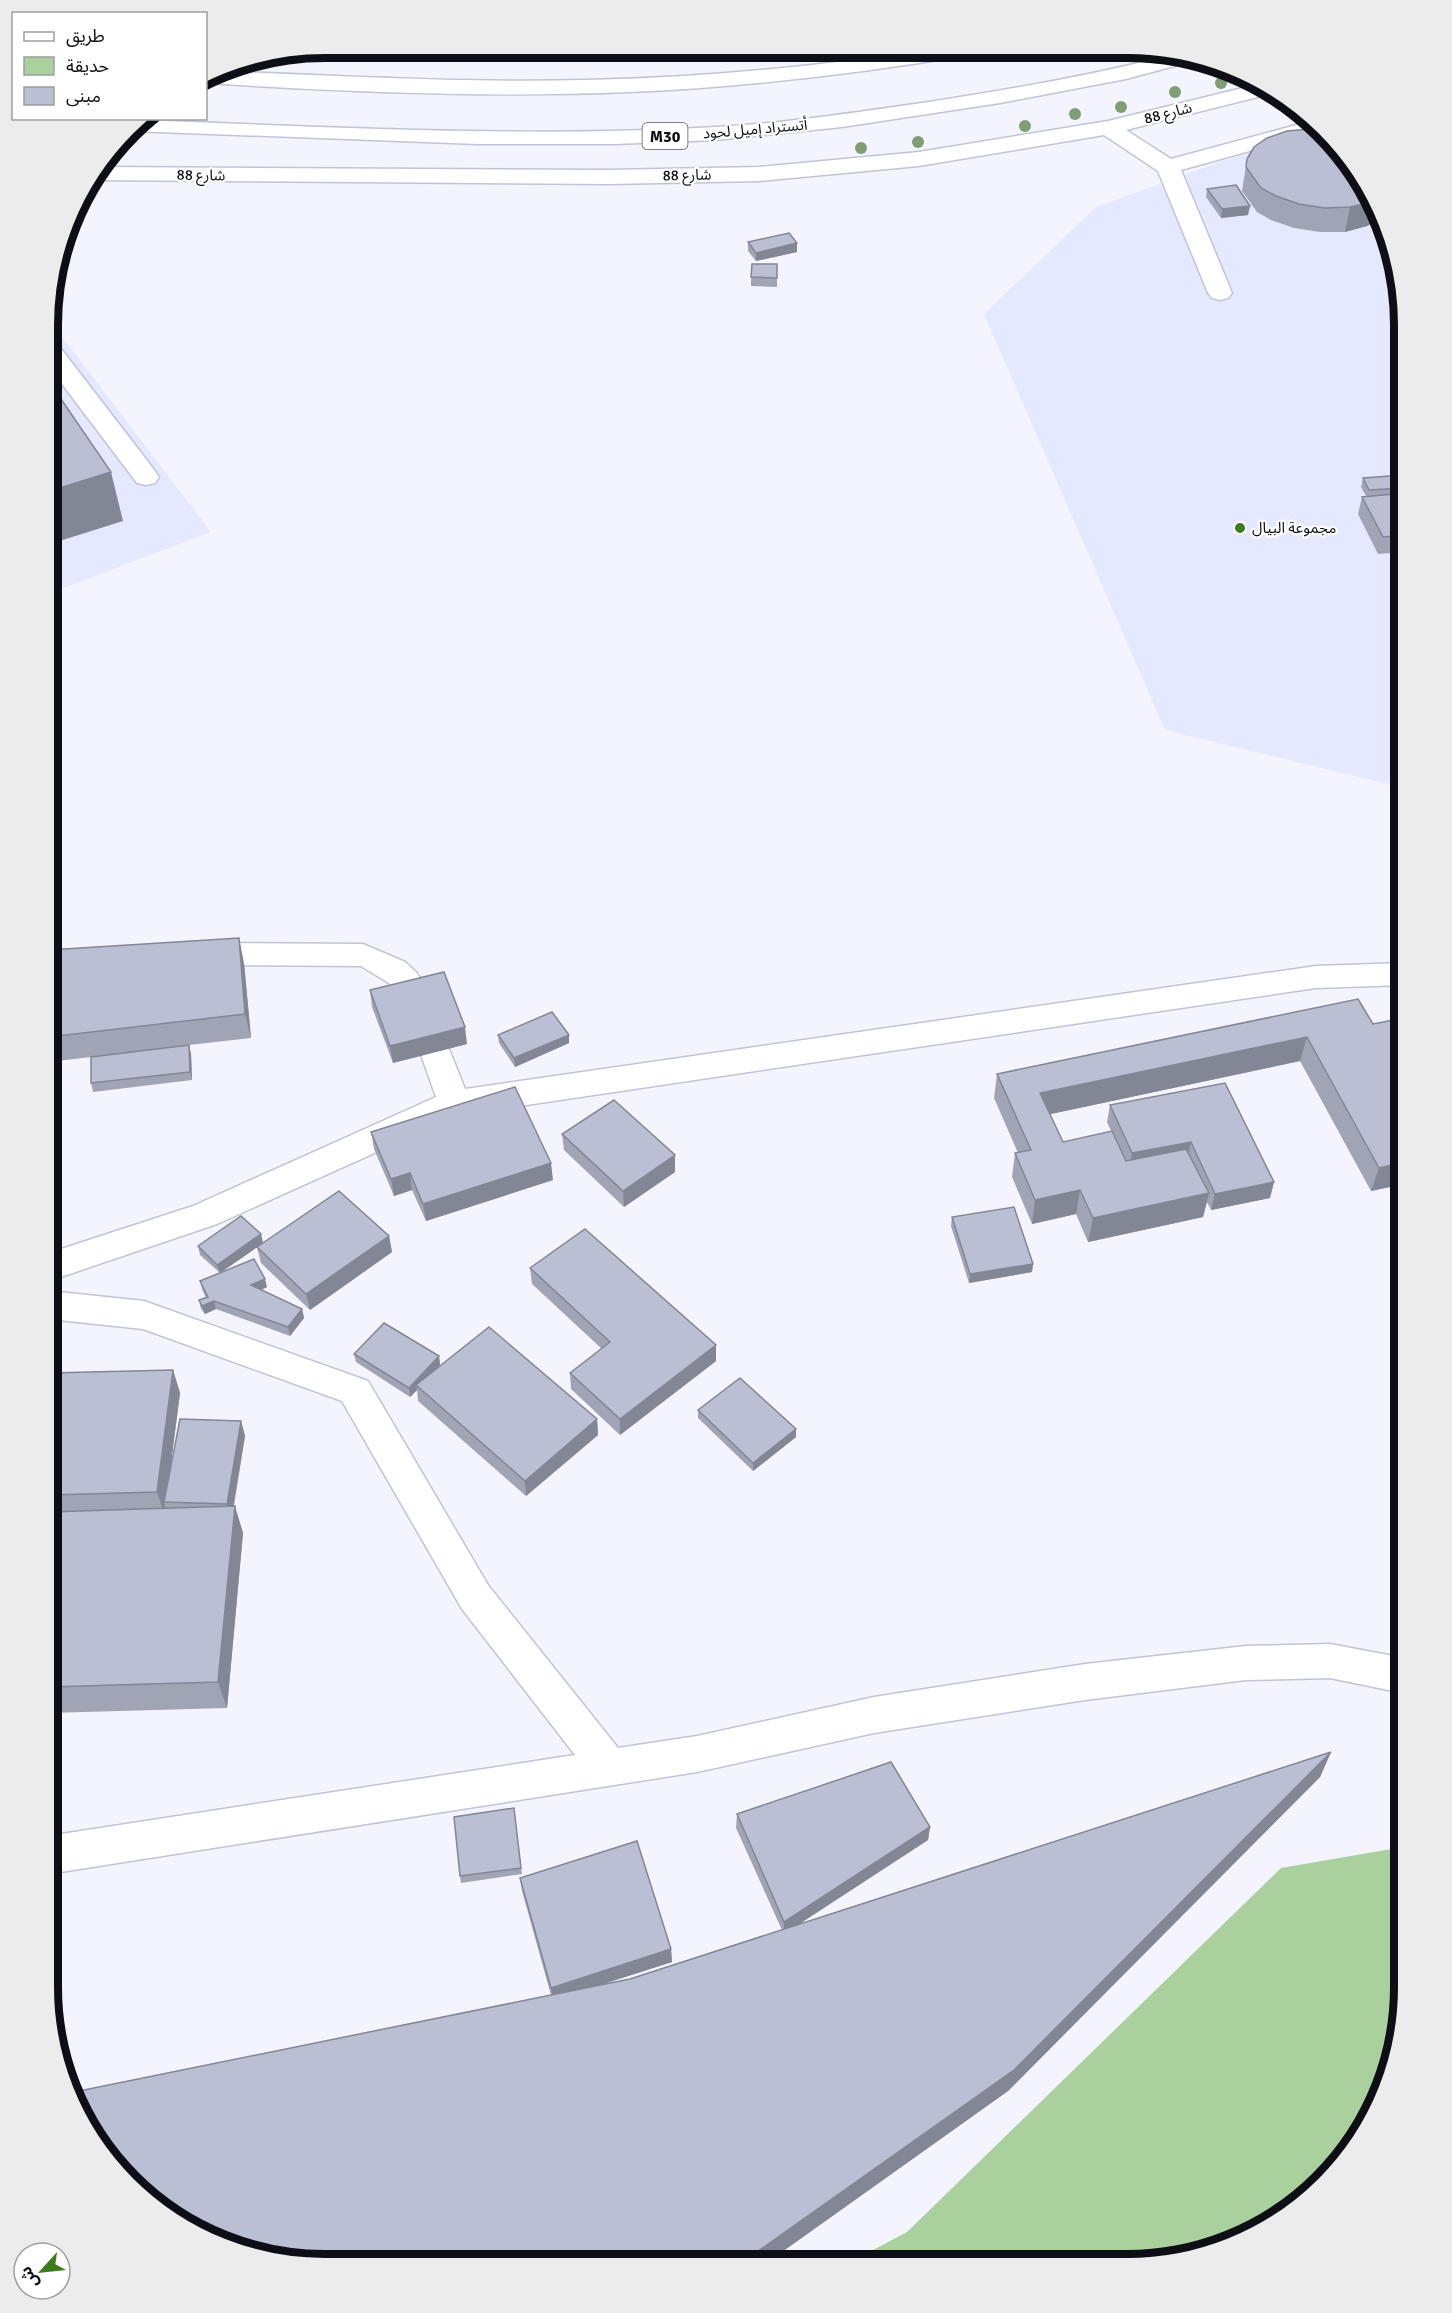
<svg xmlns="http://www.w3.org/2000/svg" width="1452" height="2313" font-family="Signika,'Noto Sans Arabic',sans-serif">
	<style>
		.built { fill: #e4e9ff }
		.green { fill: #aad09d }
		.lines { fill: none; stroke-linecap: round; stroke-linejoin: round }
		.minor-casing { stroke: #c0c4d7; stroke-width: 3 }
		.highway-casing { stroke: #c0c4d7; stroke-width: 3 }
		.minor { fill: #fff; fill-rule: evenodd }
		.highway { fill: #fff; fill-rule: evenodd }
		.tree { fill: #809e73 }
		.wall { fill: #a1a4b5 }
		.shaded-wall { fill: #838694 }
		.building { fill: #bbbfd3; stroke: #838694; stroke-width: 1.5 }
		.poi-dot { fill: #3b7c1c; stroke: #fff; stroke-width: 2 }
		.labels { text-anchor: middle; stroke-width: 4.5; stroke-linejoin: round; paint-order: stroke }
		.far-street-label { font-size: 15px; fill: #0e0f16; stroke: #fff }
		.far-poi-label { font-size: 15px; fill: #0e0f16; stroke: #fff; text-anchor: start }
		.shield { fill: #fff; stroke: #56575c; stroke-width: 1.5 }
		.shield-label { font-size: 16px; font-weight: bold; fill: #0e0f16 }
		.rim { fill: none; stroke: #0e0f16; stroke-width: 8 }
	</style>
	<rect width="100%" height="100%" fill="#f3f4fd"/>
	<g class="built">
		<path d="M1317,127L1347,157L1383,220L1404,326V788L1165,730L984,314L1096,207Z"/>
		<path d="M50,321L211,532L50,593Z"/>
	</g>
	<path class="green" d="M1403,1847V2006L1389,2077L1347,2156L1296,2207L1232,2244L1127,2265L847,2264L907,2232L1281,1868Z"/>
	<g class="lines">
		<g class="minor-casing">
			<g id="minor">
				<path d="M1259,84L1274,93L1126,130L1171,159L1311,121L1321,131L1181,170L1232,293L1228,298L1220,300L1212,298L1208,293L1158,171L1104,135L919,166L760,181L609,184L94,180L104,167L609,170L760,167L919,152L1108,121Z"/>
				<path d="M50,344L59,346L155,471L159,477L155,483L146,485L137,483L50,368Z"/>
				<path d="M198,943L363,944L405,962L416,972L431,996L426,1004L415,1008L404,1004L389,983L361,966L198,965L187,962L183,954L187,946Z"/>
				<path d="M1404,963V985L1316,988L459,1115L217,1224L49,1281V1253L193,1206L436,1097L420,1052L425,1044L436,1040L447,1044L465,1089L1316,966Z"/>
				<path d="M49,1291L144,1301L368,1381L488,1585L618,1748L697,1736L874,1697L1085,1664L1246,1646L1330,1644L1404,1658L1403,1693L1330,1678L1246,1680L1085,1700L874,1733L697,1772L48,1874V1836L575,1755L462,1609L342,1401L143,1329L49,1319Z"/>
			</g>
		</g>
		<g class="highway-casing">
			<g id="highway">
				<path d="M925,50H975L972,55L964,56C854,74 743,87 631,92C490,98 346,92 206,83V78L216,71C339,76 462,83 585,80C699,78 813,67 925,50Z"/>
				<path d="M1175,54L1197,60L1126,79L1000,103L842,127L716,140L615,144H478L131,131L140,120C332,127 524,138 716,127C787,123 858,112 929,102C1012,89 1094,75 1175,54Z"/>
			</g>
		</g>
		<use href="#minor" class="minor"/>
		<use href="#highway" class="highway"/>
	</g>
	<g class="tree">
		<circle cx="1221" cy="83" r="6"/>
		<circle cx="1175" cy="92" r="6"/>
		<circle cx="1121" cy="107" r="6"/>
		<circle cx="1075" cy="114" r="6"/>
		<circle cx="1025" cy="126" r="6"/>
		<circle cx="918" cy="142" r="6"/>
		<circle cx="861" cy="148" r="6"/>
	</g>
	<g class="wall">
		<path d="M1347,157L1382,218L1367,226L1345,232H1320L1294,228L1271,220L1257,212L1242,191L1247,159Z"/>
		<path d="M1207,189L1248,215L1221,218L1206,197Z"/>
		<path d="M748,242L797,252L756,261L748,251Z"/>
		<path d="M777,264V287L751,286V277Z"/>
		<path d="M1404,475V552L1378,554L1358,514L1362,497L1366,496L1361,487L1363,478Z"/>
		<path d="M49,950L244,963L251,1038L189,1045L191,1054L192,1080L93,1092L91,1083V1057L49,1062Z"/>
		<path d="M370,990L467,1044L393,1063L372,1007Z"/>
		<path d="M1404,1018V1184L1371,1191L1300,1061L1050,1114L1063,1142L1111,1131L1107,1122L1110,1105L1274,1182L1270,1198L1211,1210L1207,1202L1203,1217L1088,1242L1076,1214L1032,1224L1012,1177L1015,1153H1018L994,1098L997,1074L1373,1024Z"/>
		<path d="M498,1035L569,1043L515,1067L499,1043Z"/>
		<path d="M371,1132L553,1180L426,1221L412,1190L394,1196L374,1149Z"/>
		<path d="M562,1134L675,1155V1172L624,1207L564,1150Z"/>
		<path d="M952,1217L1033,1264L1032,1272L969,1283L951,1226Z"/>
		<path d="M261,1234L263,1243L220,1273L267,1287L261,1290L302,1309L304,1318L290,1336L216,1309L205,1314L201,1309L199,1300L206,1298L202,1289L200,1281L220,1273L200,1255L198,1246Z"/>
		<path d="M389,1236L392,1252L310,1310L261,1263L257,1247Z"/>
		<path d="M530,1268L716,1345V1361L620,1435L571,1389L570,1373L602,1349L532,1284Z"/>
		<path d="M354,1354L439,1356L440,1365L437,1368L597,1419L598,1435L526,1496L418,1401L417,1390L410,1397L356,1362Z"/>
		<path d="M173,1370L180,1393L169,1477L241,1421L245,1436L234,1506L243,1533L227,1708L48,1713L49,1373Z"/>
		<path d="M698,1410L796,1437L753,1471L698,1418Z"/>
		<path d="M1331,1752L1320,1777L1008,2091L765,2264L290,2263L551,1995L522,1891L520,1878L671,1949L672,1962L597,1986L630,1979L782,1930L736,1828L737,1814L930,1827L928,1840L799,1924Z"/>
		<path d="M514,1808L522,1874L461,1883L460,1876Z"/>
	</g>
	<g class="shaded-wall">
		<path d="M1373,202L1382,218L1367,226L1345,232L1350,207Z"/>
		<path d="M1250,206L1248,215L1221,218L1222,209Z"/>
		<path d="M797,243V252L756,261V253Z"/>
		<path d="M111,472L123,521L50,544V491Z"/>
		<path d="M239,938L244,963L251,1038L245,1014Z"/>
		<path d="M465,1027L467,1044L393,1063L390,1046Z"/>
		<path d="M569,1035V1043L515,1067L514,1058Z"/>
		<path d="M1307,1037L1300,1061L1037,1117L1040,1093Z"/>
		<path d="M189,1045L191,1054L192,1080L190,1072Z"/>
		<path d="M1191,1142L1187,1159L1129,1170L1132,1153Z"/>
		<path d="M675,1155V1172L624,1207L623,1191Z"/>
		<path d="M1404,1162V1184L1371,1191L1379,1168Z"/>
		<path d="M551,1163L553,1180L426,1221L423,1204Z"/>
		<path d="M410,1173L412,1190L394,1196L391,1179Z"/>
		<path d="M1274,1182L1270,1198L1211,1210L1215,1194Z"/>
		<path d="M1080,1190L1076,1214L1032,1224L1035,1200Z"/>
		<path d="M1209,1193L1203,1217L1088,1242L1093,1218Z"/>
		<path d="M261,1234L263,1243L220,1273L217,1265Z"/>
		<path d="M389,1236L392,1252L310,1310L306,1294Z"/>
		<path d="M1033,1264L1032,1272L969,1283L970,1274Z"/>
		<path d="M265,1279L267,1287L253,1294L251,1285Z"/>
		<path d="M214,1301L216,1309L205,1314L202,1306Z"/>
		<path d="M302,1309L304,1318L290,1336L288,1327Z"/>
		<path d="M716,1345V1361L620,1435V1419Z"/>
		<path d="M439,1356L440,1365L419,1388L416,1385L417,1390L410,1397L409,1388Z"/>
		<path d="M173,1370L180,1393L166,1502H164L165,1506L164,1514L157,1492Z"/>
		<path d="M597,1419L598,1435L526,1496L525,1481Z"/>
		<path d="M241,1421L245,1436L231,1519L227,1504Z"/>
		<path d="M796,1429V1437L753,1471V1463Z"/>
		<path d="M235,1506L243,1533L227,1708L218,1682Z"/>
		<path d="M1331,1752L1320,1777L1008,2091L765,2264H740Z"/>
		<path d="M930,1827L928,1840L784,1934V1922Z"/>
		<path d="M671,1949L672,1962L553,2000L551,1988Z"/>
	</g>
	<g class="building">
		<path d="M1309,129L1320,130L1347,157L1373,202L1350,207L1325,208L1299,204L1276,196L1261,188L1246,167L1247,159L1254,147L1267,138L1287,131Z"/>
		<path d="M1236,185L1250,206L1222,209L1207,189Z"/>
		<path d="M789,233L797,243L756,253L748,242Z"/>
		<path d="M752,264H777V278L751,277Z"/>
		<path d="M50,383L111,472L50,491Z"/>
		<path d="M1404,475V488L1369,490L1363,478Z"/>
		<path d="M1404,493V535L1383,537L1362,497Z"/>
		<path d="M239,938L245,1014L49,1037V950Z"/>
		<path d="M444,972L465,1027L390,1046L370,990Z"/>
		<path d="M1358,999L1373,1024L1404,1018V1071H1401L1404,1076V1162L1379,1168L1307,1037L1040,1093L1063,1142L1112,1131L1126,1161L1186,1149L1209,1193L1093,1218L1080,1190L1035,1200L1015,1153L1031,1150L997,1074Z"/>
		<path d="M552,1012L569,1035L514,1058L498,1035Z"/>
		<path d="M189,1045L190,1072L91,1083V1057Z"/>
		<path d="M1225,1083L1274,1182L1215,1194L1191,1142L1132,1153L1110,1105Z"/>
		<path d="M515,1087L551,1163L423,1204L410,1173L391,1179L371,1132Z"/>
		<path d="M614,1100L675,1155L623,1191L562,1134Z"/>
		<path d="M339,1191L389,1236L306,1294L257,1247Z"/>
		<path d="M1014,1207L1033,1264L970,1274L952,1217Z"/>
		<path d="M241,1216L261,1234L217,1265L198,1246Z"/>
		<path d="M585,1229L716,1345L620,1419L570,1373L610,1342L530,1268Z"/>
		<path d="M254,1259L265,1279L251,1285L302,1309L288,1327L214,1301L202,1306L199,1300L208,1297L200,1281Z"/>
		<path d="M384,1323L439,1356L409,1388L354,1354Z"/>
		<path d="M489,1327L597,1419L525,1481L416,1385Z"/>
		<path d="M173,1370L157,1492L49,1495V1373Z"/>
		<path d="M740,1378L796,1429L753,1463L698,1410Z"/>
		<path d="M180,1419L241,1421L227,1504L164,1502Z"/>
		<path d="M235,1506L218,1682L48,1687L49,1512Z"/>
		<path d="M1331,1752L1014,2070L740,2264L290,2263L219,2244L156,2207L105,2156L69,2093L630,1979Z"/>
		<path d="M891,1762L930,1827L784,1922L737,1814Z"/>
		<path d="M514,1808L521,1868L460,1876L454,1817Z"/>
		<path d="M637,1841L671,1949L551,1988L520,1878Z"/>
	</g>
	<circle class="poi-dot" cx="1240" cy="528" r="6"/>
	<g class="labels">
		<g class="far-street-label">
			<text transform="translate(1168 113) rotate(-14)" y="5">شارع 88</text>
			<text transform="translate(755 129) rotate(-5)" y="5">أتستراد إميل لحود</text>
			<text transform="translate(201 175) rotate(1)" y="5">شارع 88</text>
			<text transform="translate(687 175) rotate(-1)" y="5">شارع 88</text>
		</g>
		<g class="far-poi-label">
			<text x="1252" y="533">مجموعة البيال</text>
		</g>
		<rect class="shield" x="642.5" y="123" width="45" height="26" rx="4.5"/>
		<g class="shield-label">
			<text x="665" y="142">M30</text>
		</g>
	</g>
	<path d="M0 0H1452V2313H0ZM325 58H1127A267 267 0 0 1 1394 325V1987A267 267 0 0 1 1127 2254H325A267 267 0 0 1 58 1987V325A267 267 0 0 1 325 58Z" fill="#ececec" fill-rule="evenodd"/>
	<path class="rim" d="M325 58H1127A267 267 0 0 1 1394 325V1987A267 267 0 0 1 1127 2254H325A267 267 0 0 1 58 1987V325A267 267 0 0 1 325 58Z"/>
	<rect x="12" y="12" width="195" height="108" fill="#ffffff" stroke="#9f9fa2" stroke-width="1.5"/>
	<rect x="24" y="32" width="30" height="9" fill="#ffffff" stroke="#9f9fa2" stroke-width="1.5"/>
	<text x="66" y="42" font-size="18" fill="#0e0f16">طريق</text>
	<rect x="24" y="57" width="30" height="18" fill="#aad09d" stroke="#9f9fa2" stroke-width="1.5"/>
	<text x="66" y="72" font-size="18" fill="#0e0f16">حديقة</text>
	<rect x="24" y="87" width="30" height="18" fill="#bbbfd3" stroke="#9f9fa2" stroke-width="1.5"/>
	<text x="66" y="102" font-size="18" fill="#0e0f16">مبنى</text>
	<g transform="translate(42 2271) rotate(243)"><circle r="28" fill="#ffffff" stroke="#9f9fa2" stroke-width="1.5"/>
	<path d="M0-4.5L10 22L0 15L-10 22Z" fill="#3b7c1c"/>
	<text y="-9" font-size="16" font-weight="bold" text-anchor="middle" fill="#0e0f16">ش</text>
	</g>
</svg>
